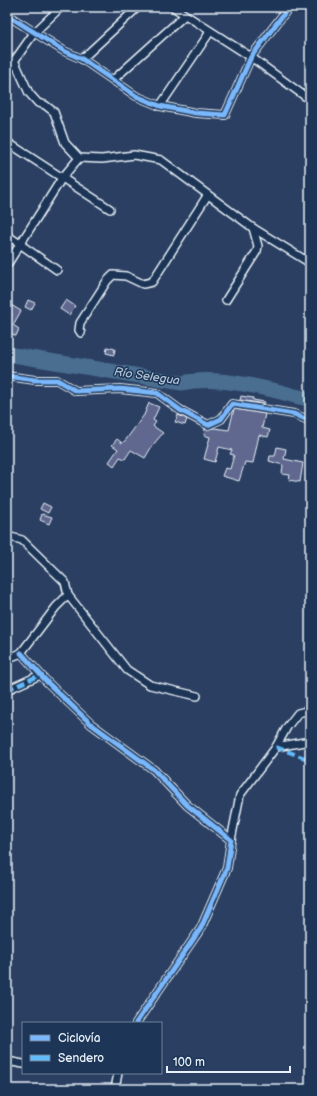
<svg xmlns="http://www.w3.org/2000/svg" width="317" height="1096" font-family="'Balsamiq Sans',sans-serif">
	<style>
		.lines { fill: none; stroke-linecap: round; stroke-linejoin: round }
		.river { stroke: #486e90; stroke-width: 15 }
		.building { fill: #61688f; stroke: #e8f1f8 }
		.minor-casing { stroke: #e8f1f8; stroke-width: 10 }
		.minor { stroke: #1d3557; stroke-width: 7 }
		.quiet { stroke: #63bbfa; stroke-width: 4; stroke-dasharray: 8 4; stroke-linecap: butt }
		.cycleway-casing { stroke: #1d3557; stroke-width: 8 }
		.cycleway { stroke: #7ab7fb; stroke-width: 5 }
		.labels { text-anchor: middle; stroke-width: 3; stroke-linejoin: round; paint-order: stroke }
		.water-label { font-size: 12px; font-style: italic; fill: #b0c3d4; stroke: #1d3557 }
	</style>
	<rect width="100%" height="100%" fill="#2b3f62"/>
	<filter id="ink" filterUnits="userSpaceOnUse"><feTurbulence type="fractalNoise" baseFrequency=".025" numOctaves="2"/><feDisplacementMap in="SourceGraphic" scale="8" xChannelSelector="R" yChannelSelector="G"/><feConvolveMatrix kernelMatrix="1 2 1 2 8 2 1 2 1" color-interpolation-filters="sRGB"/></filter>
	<g filter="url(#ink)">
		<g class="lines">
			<path class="river" d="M7,354L182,383C209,377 241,383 268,389C283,392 295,397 310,399"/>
		</g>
		<g class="building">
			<path d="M28,300L35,303L31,310L25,307Z"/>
			<path d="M66,300L75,306L69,315L60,309Z"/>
			<path d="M11,305L21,311L13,325L19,329L16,336L9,332L7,335V322L12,314L8,311Z"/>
			<path d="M107,347L115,349L114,355L106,353Z"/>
			<path d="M241,396L253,398V400L265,402L264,404L240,400Z"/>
			<path d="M149,403L159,407L153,420L156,422L153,426L163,433L152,446L145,458L131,450L125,459L120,457L114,466L109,462L118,449L112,445L117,439L122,443L125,441L144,415Z"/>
			<path d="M234,409L265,414L262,428L270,430L268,437L259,435L253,463L245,462L239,481L222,476L225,468L230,469L234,455L230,454L232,450L219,447L215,462L204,459L210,437L204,435L205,429L214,428L229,430Z"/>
			<path d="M178,415L187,419L185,425L175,422Z"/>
			<path d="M277,447L286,449L284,459L303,463L300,482L289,480L290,475L282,474L283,465L269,461L270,456H275Z"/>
			<path d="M43,503L51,507L48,513L40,509Z"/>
			<path d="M42,514L52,517L49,524L40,520Z"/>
		</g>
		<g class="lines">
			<g class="minor-casing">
				<g id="minor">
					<path d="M173,7L251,57L310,100"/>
					<path d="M7,15L64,51L82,59L136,96L160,106L196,113L225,115L251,57L289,7"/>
					<path d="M82,59L138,7"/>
					<path d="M7,71L34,33L61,7"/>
					<path d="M113,80L184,16"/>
					<path d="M160,106L210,32"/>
					<path d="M7,142L110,209"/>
					<path d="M79,158L102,159L134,155L161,160L253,228L310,263"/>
					<path d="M7,235L57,270"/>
					<path d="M7,265L62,178L79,158L65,143L54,112L45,105L38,103L29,93L14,60"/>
					<path d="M226,300L257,251L258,246L253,228"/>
					<path d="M81,333L79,330L80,323L107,281L113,275L126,276L143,284L152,282L207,196"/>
					<path d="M7,376L35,380H57L76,391L120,389L157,393L180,410L208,425L221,419L232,404L294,414L310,421"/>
					<path d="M7,536L22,540L65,582L68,595L127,670L150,685L197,696"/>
					<path d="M21,653L48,683L91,724L154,770L187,805L231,840L227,868L201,928L136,1023"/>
					<path d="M7,659L21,653L56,607L68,595"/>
					<path d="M7,690L40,675"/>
					<path d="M276,747L310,741"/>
					<path d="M231,840L240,795L276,747L287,727L298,713L310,710"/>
					<path d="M7,1061L23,1064"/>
					<path d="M115,1089L118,1073"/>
				</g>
			</g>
			<use href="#minor" class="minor"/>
			<g class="quiet">
				<path d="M7,690L40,675"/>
				<path d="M276,747L310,760"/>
			</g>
			<g class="cycleway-casing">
				<g id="cycleway">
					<path d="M7,15L64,51L82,59L136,96L160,106L196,113L225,115L251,57L289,7"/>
					<path d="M7,376L35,380H57L76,391L120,389L157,393L180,410L208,425L221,419L232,404L294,414L310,421"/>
					<path d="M21,653L48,683L91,724L154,770L187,805L231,840L227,868L201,928L136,1023"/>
				</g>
			</g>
			<use href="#cycleway" class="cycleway"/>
		</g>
	</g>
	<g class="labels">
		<g class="water-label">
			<text transform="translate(147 376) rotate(8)" y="4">Río Selegua</text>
		</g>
	</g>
	<rect width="317" height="1096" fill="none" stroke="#1d3557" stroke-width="24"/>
	<rect x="12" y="12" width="293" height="1072" fill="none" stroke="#e8f1f8" stroke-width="1.5" filter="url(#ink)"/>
	<rect x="22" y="1022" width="140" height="52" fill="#1d3557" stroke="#6e8097"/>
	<rect x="30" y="1035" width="20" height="6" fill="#7ab7fb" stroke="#6e8097"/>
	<text x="58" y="1042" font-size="12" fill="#e8f1f8">Ciclovía</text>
	<rect x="30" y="1055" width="20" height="6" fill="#63bbfa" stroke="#6e8097"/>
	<text x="58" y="1062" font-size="12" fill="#e8f1f8">Sendero</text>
	<path d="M167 1066v6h123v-6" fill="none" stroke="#e8f1f8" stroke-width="2"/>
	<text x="173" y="1066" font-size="12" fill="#e8f1f8" stroke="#1d3557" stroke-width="3" paint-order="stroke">100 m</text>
</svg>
